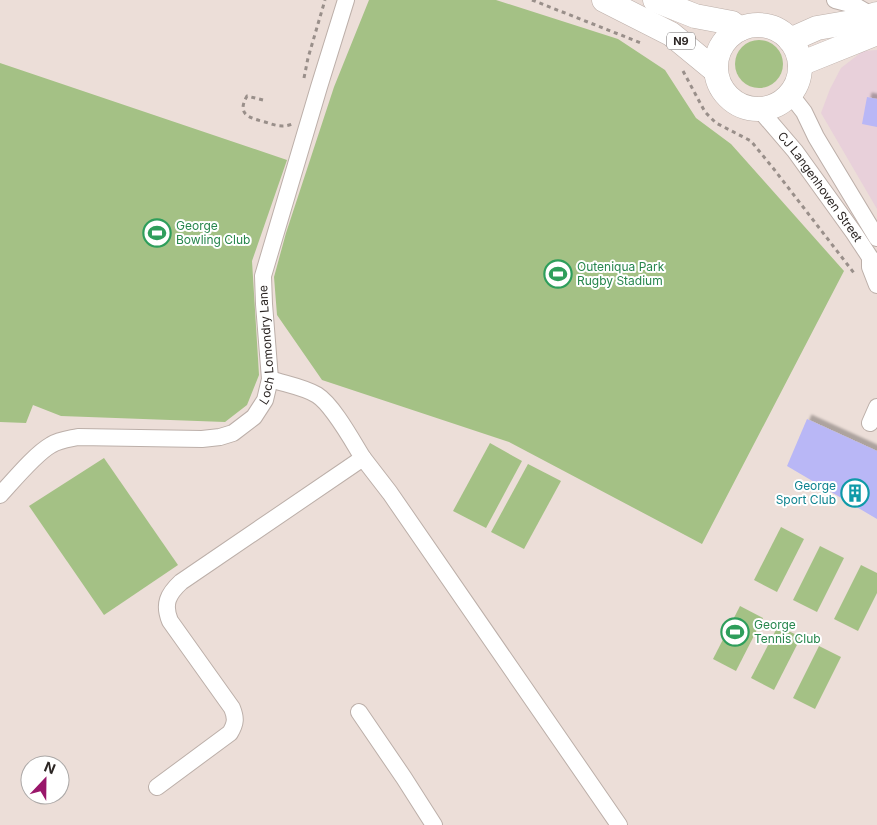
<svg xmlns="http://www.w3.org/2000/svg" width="877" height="825" font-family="Inter,sans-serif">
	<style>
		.medical { fill: #e8d0da }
		.green { fill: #a4c185 }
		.building { fill: #b9b7f6; filter: url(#shadow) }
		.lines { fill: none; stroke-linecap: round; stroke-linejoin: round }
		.minor-casing { stroke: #bcafa9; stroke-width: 18 }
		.highway-casing { stroke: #bcafa9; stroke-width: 25 }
		.path { stroke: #998f8a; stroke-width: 3; stroke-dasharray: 4 4; stroke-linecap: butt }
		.minor { stroke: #fff; stroke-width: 16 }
		.highway { stroke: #fff; stroke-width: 24 }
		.labels { text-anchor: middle; stroke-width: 4; stroke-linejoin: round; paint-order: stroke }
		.shield { fill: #fff; stroke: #6b6766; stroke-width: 1 }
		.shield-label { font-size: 11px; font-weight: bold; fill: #2c2624 }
		.street-label { font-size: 12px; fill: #2c2624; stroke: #fff }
		.leisure-label { font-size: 12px; fill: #27864d; stroke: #fff; text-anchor: start }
		.culture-label { font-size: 12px; fill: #0d838f; stroke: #fff; text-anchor: end }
	</style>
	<defs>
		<filter id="shadow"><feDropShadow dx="4.5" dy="-4.5" stdDeviation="1" flood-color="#0004"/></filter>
	</defs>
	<rect width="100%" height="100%" fill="#ecded8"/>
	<path class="medical" d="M877,50V209L821,113L830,89L841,68L863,51Z"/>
	<g class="green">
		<path d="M369,0H496L618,39L665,70L696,118L731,144L844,271L702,544L509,442L322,380L277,315L274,277L286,233L334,87Z"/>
		<circle cx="759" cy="64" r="24"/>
		<path d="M0,63L287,160L252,261L259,375L247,405L225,422L61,416L33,405L26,423L0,422Z"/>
		<path d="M490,443L522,461L486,528L453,511Z"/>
		<path d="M104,458L178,565L104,615L29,506Z"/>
		<path d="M528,464L561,481L524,549L491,532Z"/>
		<path d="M781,527L804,539L777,592L754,580Z"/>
		<path d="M820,546L844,558L817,612L793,600Z"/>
		<path d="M861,565L877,573V593L858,631L834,619Z"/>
		<path d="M740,606L763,618L736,671L713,659Z"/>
		<path d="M778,626L801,637L774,690L751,678Z"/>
		<path d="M819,646L841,657L815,709L793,698Z"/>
	</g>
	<g class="building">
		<path d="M867,97L877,99V127L862,124Z"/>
		<path d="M807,419L877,451V519L787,466Z"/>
	</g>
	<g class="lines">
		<g class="minor-casing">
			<g id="minor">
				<path d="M835,0L854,5L871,15"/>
				<path d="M790,94L804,112L816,137L877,238"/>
				<path id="s1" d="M759,109L795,151L854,233L877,268"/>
				<path d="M870,258V267L877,285"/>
				<path d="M270,379C285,384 304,387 317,395C333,405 353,442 363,458"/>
				<path d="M870,423L877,407"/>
				<path id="s2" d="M0,495C13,481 35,454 51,445C59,440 69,439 78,437L202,439L220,437L233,433L254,417L265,400L270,379L264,304L263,276L319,87L346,0"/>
				<path d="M359,712L404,778L434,825"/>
				<path d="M157,787L230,733C236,723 236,718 232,708L170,621C163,604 168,594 181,582L363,458L390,493L619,825"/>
			</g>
		</g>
		<g class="highway-casing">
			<g id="highway">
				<path d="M604,0L671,34L716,71"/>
				<path d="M655,0L695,16L732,23L740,29"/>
				<circle cx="758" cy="67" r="42"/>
				<path d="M790,40L817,28L852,22L877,14"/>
				<path d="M800,64L877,33"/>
			</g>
		</g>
		<g class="path">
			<path d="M532,0L641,43"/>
			<path d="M683,71L705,112L716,123L751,141L773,168L854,273"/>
			<path d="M304,78L308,58L325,0"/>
			<path d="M263,100L247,96C236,115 250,118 265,122C274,125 282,128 292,124"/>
		</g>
		<use href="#minor" class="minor"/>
		<use href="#highway" class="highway"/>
	</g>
	<defs>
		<g id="stadium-ring" transform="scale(1.4375)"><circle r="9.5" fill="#fff" stroke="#2e9e5b" stroke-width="1.5"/><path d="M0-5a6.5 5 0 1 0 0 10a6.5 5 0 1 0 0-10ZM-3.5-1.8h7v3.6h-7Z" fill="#2e9e5b"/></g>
		<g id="building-ring" transform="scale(1.4375)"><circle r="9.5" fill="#fff" stroke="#0f9aa8" stroke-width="1.5"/><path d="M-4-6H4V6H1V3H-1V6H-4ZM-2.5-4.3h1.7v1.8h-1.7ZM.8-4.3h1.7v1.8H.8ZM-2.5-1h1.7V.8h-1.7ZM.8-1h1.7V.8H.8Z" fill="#0f9aa8"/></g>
	</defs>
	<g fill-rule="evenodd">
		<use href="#stadium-ring" x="157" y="233"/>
		<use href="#stadium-ring" x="558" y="274"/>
		<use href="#building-ring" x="855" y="493"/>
		<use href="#stadium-ring" x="735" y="632"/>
	</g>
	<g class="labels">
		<rect class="shield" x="667" y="32.5" width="28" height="17" rx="4"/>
		<g class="shield-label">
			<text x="681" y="45">N9</text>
		</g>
		<g class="street-label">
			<text dy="4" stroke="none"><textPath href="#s1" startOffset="99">CJ Langenhoven Street</textPath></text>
			<text dy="4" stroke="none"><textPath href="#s2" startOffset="358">Loch Lomondry Lane</textPath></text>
		</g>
		<g class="leisure-label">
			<text x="176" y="230">George<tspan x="176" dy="14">Bowling Club</tspan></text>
			<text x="577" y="271">Outeniqua Park<tspan x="577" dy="14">Rugby Stadium</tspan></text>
			<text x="754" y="629">George<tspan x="754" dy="14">Tennis Club</tspan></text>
		</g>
		<g class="culture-label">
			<text x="836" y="490">George<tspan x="836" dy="14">Sport Club</tspan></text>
		</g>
	</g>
	<g transform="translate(45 780) rotate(22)"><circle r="24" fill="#ffffff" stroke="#aba8a7"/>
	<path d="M0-4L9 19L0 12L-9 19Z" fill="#99166a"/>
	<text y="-8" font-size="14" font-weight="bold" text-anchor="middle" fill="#2c2624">N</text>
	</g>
</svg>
